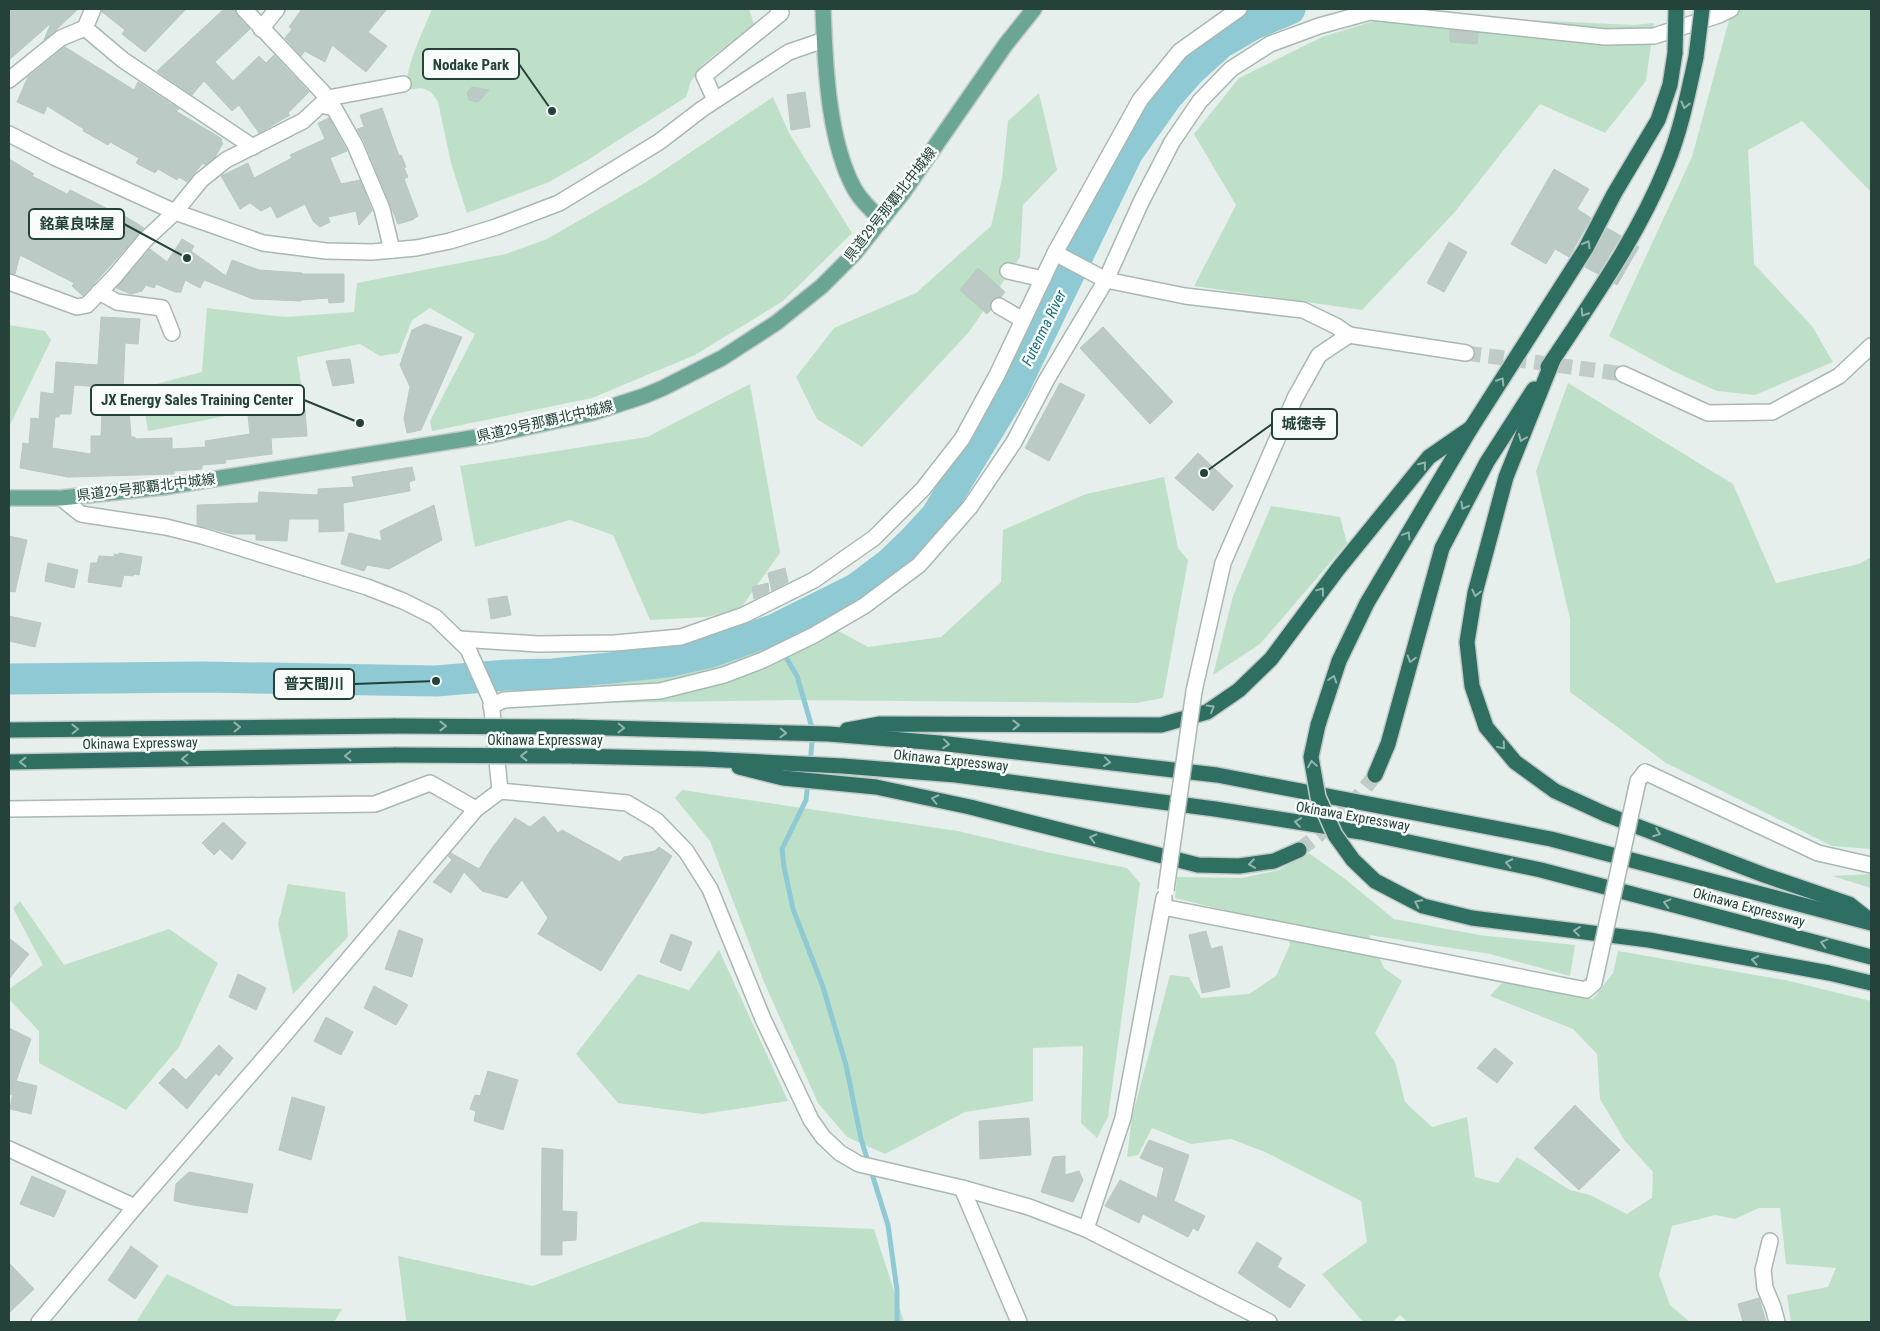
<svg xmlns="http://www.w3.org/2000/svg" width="1880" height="1331" font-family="'Roboto Condensed','Noto Sans JP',sans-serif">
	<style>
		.green { fill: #bfe0c8 }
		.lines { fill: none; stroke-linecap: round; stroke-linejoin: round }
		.stream { stroke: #8ec9d4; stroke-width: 5 }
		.river { stroke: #8ec9d4; stroke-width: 31 }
		.building { fill: #bbcac4; stroke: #b8c9c2; fill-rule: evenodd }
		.minor-tunnel { stroke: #bfccc8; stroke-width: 15; stroke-dasharray: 15 8; stroke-linecap: butt }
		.highway-tunnel { stroke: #bfccc8; stroke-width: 15; stroke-dasharray: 15 8; stroke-linecap: butt }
		.minor-casing { stroke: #a8b8b2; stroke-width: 18 }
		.major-casing { stroke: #c2cac8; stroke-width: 18 }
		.highway-casing { stroke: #c2cac8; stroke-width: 18 }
		.minor { stroke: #fff; stroke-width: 15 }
		.major { stroke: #6aa596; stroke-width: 15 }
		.highway { stroke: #2f6f62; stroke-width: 15 }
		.minor-bridge-casing { stroke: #a8b8b2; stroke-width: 18; stroke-linecap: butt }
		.highway-bridge-casing { stroke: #c2cac8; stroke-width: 18; stroke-linecap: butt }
		.minor-bridge { stroke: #fff; stroke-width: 15 }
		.highway-bridge { stroke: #2f6f62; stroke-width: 15 }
		.oneway { stroke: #93b5ae }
		.labels { text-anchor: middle; stroke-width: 5; stroke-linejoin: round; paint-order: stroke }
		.street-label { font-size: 14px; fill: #24423a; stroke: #f7fbf9 }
		.water-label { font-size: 15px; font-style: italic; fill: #1c6f80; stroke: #f7fbf9 }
		.leader { fill: none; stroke: #24423a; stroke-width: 2 }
		.callout-dot { fill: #24423a; stroke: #f7fbf9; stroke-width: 2 }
		.callout { fill: #f7fbf9; stroke: #24423a; stroke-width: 2 }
		.callout-label { font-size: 15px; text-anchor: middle; font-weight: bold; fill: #24423a }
	</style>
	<rect width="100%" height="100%" fill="#e6efeb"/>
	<g class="green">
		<path d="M432,9H749L754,24L703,64L691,81L686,97L586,161L549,182L467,213L451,163L438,102L431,92L422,88L406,90C407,62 422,34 432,9Z"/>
		<path d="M1732,9H1871V192L1802,121L1748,150L1754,264L1812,326L1833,362L1755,395L1717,391L1673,371L1609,336L1692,157Z"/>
		<path d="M1377,20H1526L1633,25L1654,23L1646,81L1605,133L1540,104L1454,213L1362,310L1194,286L1236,205L1194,134L1239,78L1322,37Z"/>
		<path d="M1039,93L1057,170L1023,205L1020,257L969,332L862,447L817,419L796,377L834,328L916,293L991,226L1002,179L1008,121Z"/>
		<path d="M773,97L789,133L852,233L783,301L695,355L592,398L432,431L430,421L475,334L430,308L412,320L399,353L380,356L360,344L297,357L304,401L148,431L141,388L202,372L207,308L285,317L354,312L357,283L506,254L547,239L646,182Z"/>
		<path d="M9,325L45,331L51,340L9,427Z"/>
		<path d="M1568,383L1733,484L1776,583L1859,564L1871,557V849L1832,846L1666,763L1570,692V619L1536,471Z"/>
		<path d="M750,384L780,553L740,609L707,617L650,620L613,535L570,520L475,547L460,466L647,437Z"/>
		<path d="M1164,477L1178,548L1188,560L1163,698L1136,703L791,700L598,703L602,683L715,667L822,622L868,647L941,637L1001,582L1003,530L1086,494Z"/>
		<path d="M1271,506L1340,517L1347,543L1260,644L1213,675L1233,596Z"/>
		<path d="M682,790L958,831L1046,852L1127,868L1140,883L1108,1117L1097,1138L1081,1123L1083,1046L1033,1048V1101L965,1112L885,1154L847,1137L818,1103L764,982L710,841L675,798Z"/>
		<path d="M1309,853L1345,879L1394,919L1479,935L1575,945L1570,976L1490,954L1369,935L1384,968L1402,981L1375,1033L1395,1062L1405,1102L1432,1127L1467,1117L1475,1177L1498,1183L1517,1157L1570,1190L1590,1195L1627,1214L1652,1198L1653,1172L1625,1141L1600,1099L1597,1054L1573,1029L1490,996L1502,983L1593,999L1613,973L1618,951L1785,980L1871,1001V1322H1791L1787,1295L1828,1287L1836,1268L1786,1264L1780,1208H1759L1735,1219L1715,1215L1672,1226L1659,1275L1670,1305L1690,1322H1408L1400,1315L1392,1322H1363L1322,1274L1367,1242L1361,1201L1263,1151L1231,1139L1191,1144L1152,1128L1138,1155L1127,1157L1132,1117L1170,975L1189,977L1201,998L1249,994L1276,976L1290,945L1285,925L1175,898L1177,877L1242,878L1279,870Z"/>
		<path d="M1871,874V888L1832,876Z"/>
		<path d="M288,884L345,892L348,937L293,994L278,924Z"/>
		<path d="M20,901L64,965L169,929L218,963L179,1047L126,1110L39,1063V1031L9,999V989L43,965L13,908Z"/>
		<path d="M719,950L788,1101L703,1114L618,1103L576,1054L638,974L689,990Z"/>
		<path d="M701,1222L874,1229L904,1322H410L406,1320L398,1256L533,1286Z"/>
		<path d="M167,1274L234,1306L342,1309L334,1322H136Z"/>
	</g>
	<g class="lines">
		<g class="stream">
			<path d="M775,629L787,659L797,676L813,731L810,764"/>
			<path d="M808,782L806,800L782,849L784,867L793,909L823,987L846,1065L861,1139L888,1225L897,1290V1322"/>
		</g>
		<path class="river" d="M9,679L203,677L436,681L508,675L553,674L666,662L711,652L775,629L857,588L889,564L913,541L936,516L1014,388L1128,152L1167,97L1191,70L1221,43L1252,25L1290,9"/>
	</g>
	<g class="building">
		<path d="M9,9H78L57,29L44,40L51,23L9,60Z"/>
		<path d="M102,9H186L145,52L122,34L125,30L102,12Z"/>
		<path d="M224,9H235L237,15L250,29L215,62L233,81L259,56L266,63L274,55L309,92L288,113L290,115L259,133L239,105L232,111L204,81L192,95L157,71Z"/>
		<path d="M302,9H387L368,32L387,46L366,72L332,45L325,62L305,51L301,56L285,38L292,29L289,27Z"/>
		<path d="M1450,30L1478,33L1477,44L1450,42Z"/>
		<path d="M65,47L134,90L138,82L179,109L176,111L222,139L221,141L223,143L215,157L205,165L203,163L187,182L179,177L177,180L158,169L155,173L136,163L139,158L110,142L108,145L83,131L84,129L47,106L44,114L17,102L28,77Z"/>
		<path d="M472,87L489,90L478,102L469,100L467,93Z"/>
		<path d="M805,92L810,127L791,130L787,95Z"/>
		<path d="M382,108L399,156L401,155L406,167L404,168L408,177L404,179L418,216L412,220L398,224L364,141L357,129L364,127L360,115Z"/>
		<path d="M329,118L347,151L330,158L341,184L360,180L372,211L359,225L356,211L328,217L330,222L320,227L313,221L305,204L277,218L271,206L261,211L250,203L240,209L221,176L248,163L254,178L292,158L290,155L325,139L318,123Z"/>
		<path d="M9,159L34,174L32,176L67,194L70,190L122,216L123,215L144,228L83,296L72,286L74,283L20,255L15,274L9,273Z"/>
		<path d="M1554,169L1589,189L1577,209L1591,218L1569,257L1555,249L1546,264L1511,244Z"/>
		<path d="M1607,228L1621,236L1598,274L1585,267Z"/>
		<path d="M182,239L194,246L191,251L226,276L232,260L259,270L302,273V274H344V302L329,303L328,298L301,300V301L253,299L204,280L200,288L185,280L181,292H175L156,284L154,288L146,285L142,291L131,294L116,288L150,249L167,262Z"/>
		<path d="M1449,242L1467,252L1444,292L1427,283Z"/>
		<path d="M1637,246L1639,247L1617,285L1614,283Z"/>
		<path d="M978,268L1005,292L1001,297L995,298L991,301V310L987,314L960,290Z"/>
		<path d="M101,317L140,319L138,344L125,343L123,394H128L131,437H135V439L172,438V449L206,447L205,441L250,434L248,415L305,410L307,436L271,438L272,454L225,460L226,463L202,465V469L174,471V474L68,477L20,468L23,443L29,444L31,418L39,419L41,392L54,394L56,362L98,365ZM74,385L103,387L101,436H91V454L52,448L55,417H59L60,414H71Z"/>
		<path d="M425,324L462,337L421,430L407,433L404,418L410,387L400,365L412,330Z"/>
		<path d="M1103,327L1173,402L1150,424L1080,348Z"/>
		<path d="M350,359L354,383L333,386L326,361Z"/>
		<path d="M1060,383L1085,395L1049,461L1025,448Z"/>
		<path d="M1198,453L1233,486L1213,511L1175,478Z"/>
		<path d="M412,467L415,480L409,482L410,491L343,503L344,531L319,532V519H289L287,541L256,540V534H232L197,525V505L258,503L259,492L318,495V489L354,487L352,477Z"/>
		<path d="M434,505L442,540L389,569L367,565L364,571L341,564L349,533L382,541L380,531Z"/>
		<path d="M9,536L27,540L15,592L9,591Z"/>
		<path d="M119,553L142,557L139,575L134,574L133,576L124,575L121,587L88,582L91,563H97L99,556L114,557V554L118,555Z"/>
		<path d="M48,563L78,570L74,588L45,581Z"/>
		<path d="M785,568L788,582L772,591L768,573Z"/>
		<path d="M768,583L769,592L754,599L752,587Z"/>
		<path d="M507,596L511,615L491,619L488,599Z"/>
		<path d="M9,616L41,623L35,647L9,641Z"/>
		<path d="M544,816L558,833L562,830L620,862L624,857L655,851L659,847L672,856L601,971L538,934L548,918L522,880L507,898L482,891L464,872L451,893L433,882L452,860L448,856L451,853L479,869L492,848L515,818L530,827Z"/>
		<path d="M223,822L246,843L232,860L220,849L214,855L202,843Z"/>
		<path d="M399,930L423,939L412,977L385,969Z"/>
		<path d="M1206,931L1211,949L1222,946L1230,987L1202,993L1189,935Z"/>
		<path d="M671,934L692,942L681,971L660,962Z"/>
		<path d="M9,938L29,954L9,979Z"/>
		<path d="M238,974L266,988L256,1010L229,997Z"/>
		<path d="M374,986L408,1005L396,1025L364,1008Z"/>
		<path d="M326,1017L353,1032L341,1055L314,1041Z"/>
		<path d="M9,1028L31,1039L16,1081L37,1086L31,1114L10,1109L14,1086L11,1095L9,1094Z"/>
		<path d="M219,1045L233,1058L219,1076L216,1073L187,1109L159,1083L173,1068L186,1080Z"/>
		<path d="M1495,1048L1513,1063L1497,1083L1477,1068Z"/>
		<path d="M488,1071L518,1080L503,1130L474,1121L476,1111L470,1109L475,1095L480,1096Z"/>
		<path d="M292,1097L325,1107L311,1160L279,1150Z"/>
		<path d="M1575,1105L1620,1150L1579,1190L1534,1148Z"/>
		<path d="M1029,1118L1031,1155L980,1159L979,1121Z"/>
		<path d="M1149,1140L1189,1155L1174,1201L1205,1216L1198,1231L1193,1228L1188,1237L1143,1214L1139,1223L1105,1206L1120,1180L1157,1198L1164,1168L1140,1158Z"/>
		<path d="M542,1148L563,1150L562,1211L577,1212L576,1240L562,1241V1255H541Z"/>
		<path d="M1065,1156V1175L1079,1171L1083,1180L1073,1202L1041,1192L1053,1157Z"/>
		<path d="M189,1172L253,1184L247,1213L193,1205L174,1201L176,1184Z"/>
		<path d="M32,1176L66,1191L54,1217L20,1204Z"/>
		<path d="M1257,1242L1282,1258L1277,1267L1305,1285L1290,1308L1238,1273Z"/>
		<path d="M131,1246L158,1266L135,1299L108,1280Z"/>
		<path d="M9,1263L34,1289L9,1313Z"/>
		<path d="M1759,1298L1766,1322H1743L1738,1304Z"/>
	</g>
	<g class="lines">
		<path class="minor-tunnel" d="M1466,353L1623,374"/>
		<path class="highway-tunnel" d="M1299,850C1330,827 1352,807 1375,775"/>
		<g class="minor-casing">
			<g id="minor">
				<path d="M93,9L85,28L123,60L253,147"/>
				<path d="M244,9L328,98"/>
				<path d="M261,29L277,9"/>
				<path d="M9,80L61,38L85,28"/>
				<path d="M715,100L704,76L781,13L778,9"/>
				<path d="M321,105L334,108L355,145L382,209L392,250"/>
				<path d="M9,134L56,158L175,212L263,243L326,251L372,252L416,248L450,241L496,227L559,203L659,142L702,109L789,52L824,40"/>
				<path d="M1055,253L1106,280L1185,296L1303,310L1336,326L1349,335"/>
				<path d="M1008,271L1043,279"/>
				<path d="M9,282L77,307L87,305L115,276L145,240L175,212L201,180L226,160L303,121L328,98L403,84"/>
				<path d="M99,292L117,302L162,308L172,333"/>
				<path d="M999,306L1023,320"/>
				<path d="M1623,374L1708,413L1772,412L1839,376L1871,346"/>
				<path d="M61,498L81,514L166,527L202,536L367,587L403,601L435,617L468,649L491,700L500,791"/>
				<path d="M459,639L538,644L615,643L681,637L744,615L814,580L874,538L923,489L962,439L997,375L1055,253L1140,100L1180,51L1239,9"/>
				<path d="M1194,691L1223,563L1295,398L1319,355L1349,335L1466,353"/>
				<path d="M491,706L504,700L660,691L724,675L763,660L814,635L864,606L919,565L970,507L1014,442L1047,379L1106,280L1141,202L1172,142L1200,101L1231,69L1270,44L1319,26L1370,12L1605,37L1654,36L1719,15L1731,9"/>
				<path d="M1638,781L1645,772L1818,853L1871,865"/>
				<path d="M9,809L375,804L430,783L476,809"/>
				<path d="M1163,907L1586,990L1594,983"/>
				<path d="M9,1149L135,1207"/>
				<path d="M962,1188L1019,1322"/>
				<path d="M1086,1229L1123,1118L1164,898"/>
				<path d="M1770,1241L1763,1270L1765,1288L1773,1307L1777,1322"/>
				<path d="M39,1322L135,1207L274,1047L476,809L500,791L627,803L657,821L686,851L710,889L763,1019L811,1120L823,1137L840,1153L859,1164L962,1188L1029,1207L1086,1229L1269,1322"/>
			</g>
		</g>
		<g class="major-casing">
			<g id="major">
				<path d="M823,9C825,64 828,142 855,190C862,202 872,211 881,219"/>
				<path d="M9,498H61L164,487L491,435L592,413L644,396L663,388L722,358L776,323L822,286L854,254L902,194L1006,44L1034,9"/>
			</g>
		</g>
		<g class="highway-casing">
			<g id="highway">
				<path d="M1553,360L1506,477L1475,593L1467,642L1472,686L1486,727L1515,762L1555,791L1605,814L1764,875L1849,904L1868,919"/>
				<path d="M1548,367C1591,302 1638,237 1667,164C1681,130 1688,93 1696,57"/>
				<path d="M1318,725L1339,661L1367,603L1471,428L1586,248L1614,194L1658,120L1670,85L1675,53"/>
				<path d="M572,727L829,734L939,743L1217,775L1551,839L1871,923"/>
				<path d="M9,730L395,726"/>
				<path d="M847,730L880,724L1161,725L1207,712L1239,690L1271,659L1338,569L1429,457L1471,428"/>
				<path d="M572,756L703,759L843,766L956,775L1215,809L1361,832L1541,870L1871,957"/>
				<path d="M9,762L396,755"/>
				<path d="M739,767L783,778L876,787L970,807L1198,865L1239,866L1274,861L1299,850"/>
				<path d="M1375,775L1388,744L1442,548L1487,462L1534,389"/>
				<path d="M1375,881L1423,906L1472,918L1649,940L1829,973L1871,983"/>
			</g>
		</g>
		<use href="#minor" class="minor"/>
		<use href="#major" class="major"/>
		<use href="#highway" class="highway"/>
		<g class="minor-bridge-casing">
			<g id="minor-bridge">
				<path d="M1166,890L1194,691"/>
				<path d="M1594,983L1638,781"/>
			</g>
		</g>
		<g class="highway-bridge-casing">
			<g id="highway-bridge">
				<path d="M1675,53L1676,9"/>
				<path d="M1696,57L1702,9"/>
				<path d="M1318,725L1311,757L1318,797L1335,835L1353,860L1375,881"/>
				<path d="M395,726L572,727"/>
				<path d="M396,755L572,756"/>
			</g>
		</g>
		<use href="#minor-bridge" class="minor-bridge"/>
		<use href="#highway-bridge" class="highway-bridge"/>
	</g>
	<defs><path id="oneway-chevron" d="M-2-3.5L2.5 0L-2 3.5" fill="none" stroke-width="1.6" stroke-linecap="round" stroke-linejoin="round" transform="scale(1.25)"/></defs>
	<g class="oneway">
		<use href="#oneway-chevron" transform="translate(1685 105) rotate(104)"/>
		<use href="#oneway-chevron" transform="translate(1587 244) rotate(-61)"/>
		<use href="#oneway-chevron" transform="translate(1584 313) rotate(123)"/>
		<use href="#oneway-chevron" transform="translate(1501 381) rotate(-58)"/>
		<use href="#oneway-chevron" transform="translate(1522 438) rotate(112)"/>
		<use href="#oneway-chevron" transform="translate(1423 465) rotate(-51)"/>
		<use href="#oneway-chevron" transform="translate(1464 506) rotate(118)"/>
		<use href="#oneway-chevron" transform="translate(1407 535) rotate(-59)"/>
		<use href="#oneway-chevron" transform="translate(1321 591) rotate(-53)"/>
		<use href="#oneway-chevron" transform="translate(1476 593) rotate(102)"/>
		<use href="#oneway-chevron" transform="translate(1411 659) rotate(106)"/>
		<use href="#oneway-chevron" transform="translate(1333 679) rotate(-72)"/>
		<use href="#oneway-chevron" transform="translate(1211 708) rotate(-30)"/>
		<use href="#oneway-chevron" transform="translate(1016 725)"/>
		<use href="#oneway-chevron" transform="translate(443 726)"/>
		<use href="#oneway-chevron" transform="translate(237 727) rotate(-1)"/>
		<use href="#oneway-chevron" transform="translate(621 728) rotate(1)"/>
		<use href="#oneway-chevron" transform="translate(75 729) rotate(-1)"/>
		<use href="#oneway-chevron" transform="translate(783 733) rotate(2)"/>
		<use href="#oneway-chevron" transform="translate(946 744) rotate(6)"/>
		<use href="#oneway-chevron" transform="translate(1502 746) rotate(50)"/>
		<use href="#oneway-chevron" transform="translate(348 756) rotate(179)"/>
		<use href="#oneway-chevron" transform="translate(524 756) rotate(-180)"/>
		<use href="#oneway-chevron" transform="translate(185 759) rotate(179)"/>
		<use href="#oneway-chevron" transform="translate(23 762) rotate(179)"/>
		<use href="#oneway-chevron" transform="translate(1107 762) rotate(7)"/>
		<use href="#oneway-chevron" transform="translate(1312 764) rotate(-99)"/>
		<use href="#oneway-chevron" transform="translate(935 799) rotate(-168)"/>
		<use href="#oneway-chevron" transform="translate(1298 822) rotate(-171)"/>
		<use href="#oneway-chevron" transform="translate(1657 833) rotate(21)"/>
		<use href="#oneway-chevron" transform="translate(1093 838) rotate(-166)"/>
		<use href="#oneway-chevron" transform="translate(1509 863) rotate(-168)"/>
		<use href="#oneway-chevron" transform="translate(1252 864) rotate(171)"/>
		<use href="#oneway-chevron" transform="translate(1418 903) rotate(-154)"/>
		<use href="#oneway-chevron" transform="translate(1667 903) rotate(-165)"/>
		<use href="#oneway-chevron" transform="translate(1577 931) rotate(-173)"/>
		<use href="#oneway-chevron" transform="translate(1824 943) rotate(-165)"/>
		<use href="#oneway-chevron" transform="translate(1755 960) rotate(-170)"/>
	</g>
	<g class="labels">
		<g class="street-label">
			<text transform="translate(890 204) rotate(-52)" y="5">県道29号那覇北中城線</text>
			<text transform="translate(545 421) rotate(-13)" y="5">県道29号那覇北中城線</text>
			<text transform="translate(146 487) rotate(-7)" y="5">県道29号那覇北中城線</text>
			<text x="545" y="745">Okinawa Expressway</text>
			<text transform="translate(140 743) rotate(-1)" y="5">Okinawa Expressway</text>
			<text transform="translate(951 760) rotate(6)" y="5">Okinawa Expressway</text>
			<text transform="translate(1353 816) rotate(10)" y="5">Okinawa Expressway</text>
			<text transform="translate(1749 907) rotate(15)" y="5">Okinawa Expressway</text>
		</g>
		<g class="water-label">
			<text transform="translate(1044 328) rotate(-64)" y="5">Futenma River</text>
		</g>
	</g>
	<path class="leader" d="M552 111L519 64M187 258L124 224M360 423L304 400M1204 473L1272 424M436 681L354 684"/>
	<g class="callout-dot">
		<circle cx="552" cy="111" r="5"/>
		<circle cx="187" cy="258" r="5"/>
		<circle cx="360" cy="423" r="5"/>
		<circle cx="1204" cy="473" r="5"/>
		<circle cx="436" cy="681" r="5"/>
	</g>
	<g class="callout">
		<rect x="423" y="49" width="96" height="30" rx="5"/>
		<rect x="29" y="209" width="95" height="30" rx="5"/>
		<rect x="91" y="385" width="213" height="30" rx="5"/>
		<rect x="1272" y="409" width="65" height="30" rx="5"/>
		<rect x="274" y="669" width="80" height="30" rx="5"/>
	</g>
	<g class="callout-label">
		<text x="471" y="70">Nodake Park</text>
		<text x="77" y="229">銘菓良味屋</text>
		<text x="197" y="405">JX Energy Sales Training Center</text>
		<text x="1304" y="429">城徳寺</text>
		<text x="314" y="689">普天間川</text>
	</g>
	<rect width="1880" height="1331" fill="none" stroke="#24423a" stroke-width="20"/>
</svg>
